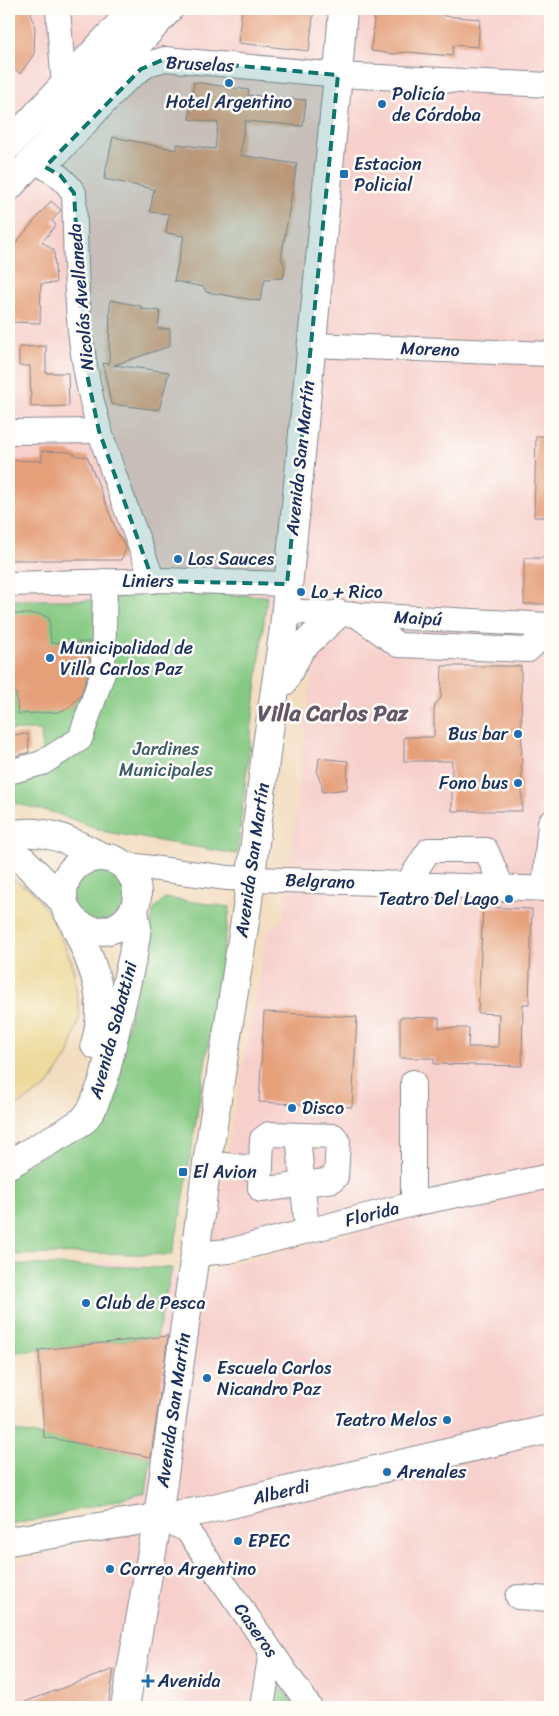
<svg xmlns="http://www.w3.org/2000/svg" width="559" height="1716" font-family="Sriracha,sans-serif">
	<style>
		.built { fill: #f7d0cc; fill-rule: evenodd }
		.green { fill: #85c982; stroke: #507c70 }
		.sand { fill: #eeda9e; stroke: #84847e }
		.building { fill: #e59f79 }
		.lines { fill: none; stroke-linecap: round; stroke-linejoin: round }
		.minor-casing { stroke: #87868f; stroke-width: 26 }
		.major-casing { stroke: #87868f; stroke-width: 30 }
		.minor { stroke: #fff; stroke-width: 24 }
		.major { stroke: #fff; stroke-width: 28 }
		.marked { fill: #0f766e; fill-opacity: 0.2; stroke: #0f766e; stroke-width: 4; stroke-dasharray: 10 6; stroke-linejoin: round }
		.poi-dot { fill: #1f6fb2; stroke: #fdfcf7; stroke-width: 2 }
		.labels { text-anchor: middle; stroke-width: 5; stroke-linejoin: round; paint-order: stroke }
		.street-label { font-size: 18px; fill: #1b2f5e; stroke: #fdfcf7 }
		.poi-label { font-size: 18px; fill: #1b2f5e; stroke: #fdfcf7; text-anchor: start }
		.park-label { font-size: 18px; fill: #3b5d69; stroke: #fdfcf7 }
		.district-label { font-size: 22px; font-weight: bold; fill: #625667; stroke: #fdfcf7 }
	</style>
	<rect width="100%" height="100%" fill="#fdfcf7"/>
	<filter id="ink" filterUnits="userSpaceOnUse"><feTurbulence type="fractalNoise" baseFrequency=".02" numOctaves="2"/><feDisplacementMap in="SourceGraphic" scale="10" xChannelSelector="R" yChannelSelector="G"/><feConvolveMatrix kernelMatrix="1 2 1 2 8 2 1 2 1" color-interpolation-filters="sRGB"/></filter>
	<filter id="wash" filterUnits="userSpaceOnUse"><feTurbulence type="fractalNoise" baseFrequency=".0096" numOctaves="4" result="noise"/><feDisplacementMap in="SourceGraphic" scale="20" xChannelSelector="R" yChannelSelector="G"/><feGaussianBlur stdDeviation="1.12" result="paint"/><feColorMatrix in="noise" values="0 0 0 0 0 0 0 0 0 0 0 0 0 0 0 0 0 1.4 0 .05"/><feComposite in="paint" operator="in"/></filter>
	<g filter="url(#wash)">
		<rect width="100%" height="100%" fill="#f3ddc0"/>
		<path class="built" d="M9,9H550V1707H9V1564L126,1532L129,1497L151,1457L44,1437L39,1350L93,1344L101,1260L210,1276L218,1267L388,1224L209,1252L267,932L284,917L317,621L97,600H9ZM450,1214L440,1286H439L447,1215Z"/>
		<g class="green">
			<path d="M115,590L267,596L237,854L106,832L55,813L13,803L9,805V779L86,742Z"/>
			<path d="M9,600H97L96,674L73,734L42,753L41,730H9Z"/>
			<circle cx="99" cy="894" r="27"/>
			<path d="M165,898L230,907L182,1209L172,1255L95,1253L9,1255V1176L95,1125L112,1096L117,1069L138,984L154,909Z"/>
			<path d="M9,1264L172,1268L157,1337L9,1353Z"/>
			<path d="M9,1430L151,1457L146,1493L32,1521L9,1524Z"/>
			<path d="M275,1678L296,1707H270Z"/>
		</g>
		<path class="sand" d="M9,877L31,890L50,915L72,962L80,1016L68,1056L47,1087L9,1110Z"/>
		<g id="blocks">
			<g class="building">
				<path d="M9,9H30L35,28L34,54L20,74L9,64Z"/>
				<path d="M242,9H314L309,51L238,43Z"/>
				<path d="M375,9H445L444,16L480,19L478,47L453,45L452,56L407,52L394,54L371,51Z"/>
				<path d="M194,82L249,90L248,95L306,100L303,126L245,121L240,155L297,164L281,258L285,267L283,278L265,279L260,301L206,292L204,287L174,281L184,236L166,233L169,214L150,212L154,189L104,179L113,137L177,150V144L215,149L218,123L189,119Z"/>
				<path d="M51,201L61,210L52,221L56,225L42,242L54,250L56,283L41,284L40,323L9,322V251Z"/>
				<path d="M110,300L141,306V309L160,311L158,329H170V346L114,365L169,372L159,410L111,404L103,363L109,364Z"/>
				<path d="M46,346V373H68L69,406L31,407L30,366H19V347Z"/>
				<path d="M536,436H550V517H534Z"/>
				<path d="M42,451L69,452L78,456H87L117,532L126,548L121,560H9V460L42,461Z"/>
				<rect x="524" y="558" width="26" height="46"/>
				<path d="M11,614H40L49,618L51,643L90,642L89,670L81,695L69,708L58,712L18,714L16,693H9V650H11L9,622Z"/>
				<path d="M442,666H521L522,811H452V761H404V737H434V711L435,705L441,698Z"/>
				<path d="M28,734L29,752L9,758V735Z"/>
				<path d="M319,758L348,761L347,789L322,792V784L317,774Z"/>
				<path d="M483,907L532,909L529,1004H523L522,1066L434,1064V1058H400V1017L439,1018V1028H469L468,1047H498L499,1014L478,1013Z"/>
				<path d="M264,1012L357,1017L352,1107L259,1102Z"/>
				<path d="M168,1336L151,1457L44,1437L39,1350Z"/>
				<path d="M114,1669L108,1707H14V1706Z"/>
			</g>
		</g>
	</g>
	<g filter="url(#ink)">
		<use href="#blocks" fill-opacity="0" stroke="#87868f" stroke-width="1"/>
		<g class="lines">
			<g class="minor-casing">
				<g id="minor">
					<path d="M58,9L64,86"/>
					<path d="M311,345L550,354"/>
					<path d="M9,432L99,431"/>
					<path d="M153,581C127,508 95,436 84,360C75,305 76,248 74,193C66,181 58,174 45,167L122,84L141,69L151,63L165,59L338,75L550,85"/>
					<path d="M9,584L160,580L287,584"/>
					<path d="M285,611L550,625"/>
					<path d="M355,614L398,645L528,650L550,629"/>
					<path d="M9,772L42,763L80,739L103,672L105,581"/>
					<path d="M121,864L228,878L550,889"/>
					<path d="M407,884L429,850H486L503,889"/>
					<path d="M544,889L550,823"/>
					<path d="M269,1134L334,1136L338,1141L336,1177L333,1180L261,1190L260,1188L262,1139Z"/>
					<path d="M298,1135L307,1230"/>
					<path d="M207,1163L261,1169"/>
					<path d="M413,1204V1082"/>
					<path d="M195,1254L229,1251L413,1204L550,1176"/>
					<path d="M158,1517L187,1530L310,1707"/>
					<path d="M518,1597L550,1599"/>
					<path d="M262,1707L271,1652"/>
				</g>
			</g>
			<g class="major-casing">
				<g id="major">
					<path d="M9,145L134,9"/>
					<path d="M9,187L169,9"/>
					<path d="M283,682L301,648L338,614"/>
					<path d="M9,835C45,827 71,841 102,857"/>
					<path d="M9,852L24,861L63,901"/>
					<circle cx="100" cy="894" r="37"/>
					<path d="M73,920C92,965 109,995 95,1045"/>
					<path d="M9,1164L67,1131L84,1120L92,1109L104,1079L133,955L137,928L134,910"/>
					<path d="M9,1541L201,1511L550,1429"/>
					<path d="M125,1707L158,1517L195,1254L207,1163L247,908L267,745L284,628L338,75L343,9"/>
				</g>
			</g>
			<use href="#minor" class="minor"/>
			<use href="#major" class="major"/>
		</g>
	</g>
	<path class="marked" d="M165,59L338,75L287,584L153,581L99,431L84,360L74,193L60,175L45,167L141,69Z"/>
	<g class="poi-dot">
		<circle cx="229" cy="83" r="5"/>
		<circle cx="382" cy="104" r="5"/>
		<rect x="339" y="169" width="10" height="10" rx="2.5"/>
		<circle cx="178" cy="559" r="5"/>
		<circle cx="301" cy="592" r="5"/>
		<circle cx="50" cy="658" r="5"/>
		<circle cx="518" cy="734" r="5"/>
		<circle cx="518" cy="783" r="5"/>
		<circle cx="509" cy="899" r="5"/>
		<circle cx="292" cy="1108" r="5"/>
		<rect x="178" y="1167" width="10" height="10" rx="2.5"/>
		<circle cx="86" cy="1303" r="5"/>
		<circle cx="207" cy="1378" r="5"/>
		<circle cx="447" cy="1420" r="5"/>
		<circle cx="387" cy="1472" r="5"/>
		<circle cx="238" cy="1541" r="5"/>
		<circle cx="110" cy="1569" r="5"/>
		<path d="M145.5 1673.5h5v5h5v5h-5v5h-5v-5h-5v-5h5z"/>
	</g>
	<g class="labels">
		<g class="street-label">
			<text transform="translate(200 64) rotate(3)" y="6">Bruselas</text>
			<text transform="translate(81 297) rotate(-95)" y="6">Nicolás Avellaneda</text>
			<text transform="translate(430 349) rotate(2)" y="6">Moreno</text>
			<text transform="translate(300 458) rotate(-84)" y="6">Avenida San Martín</text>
			<text x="148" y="587">Liniers</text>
			<text transform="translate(418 618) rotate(3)" y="6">Maipú</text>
			<text transform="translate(252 860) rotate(-82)" y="6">Avenida San Martín</text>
			<text transform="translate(320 881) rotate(2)" y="6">Belgrano</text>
			<text transform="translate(113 1030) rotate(-75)" y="6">Avenida Sabattini</text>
			<text transform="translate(372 1214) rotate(-14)" y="6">Florida</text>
			<text transform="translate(173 1410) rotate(-82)" y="6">Avenida San Martín</text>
			<text transform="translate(281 1492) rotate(-13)" y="6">Alberdi</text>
			<text transform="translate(256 1630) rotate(55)" y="6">Caseros</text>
		</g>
		<g class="poi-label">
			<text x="392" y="100">Policía<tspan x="392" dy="21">de Córdoba</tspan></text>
			<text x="229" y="108" text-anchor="middle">Hotel Argentino</text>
			<text x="354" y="170">Estacion<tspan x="354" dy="21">Policial</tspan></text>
			<text x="188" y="565">Los Sauces</text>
			<text x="311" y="598">Lo + Rico</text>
			<text x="60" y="654">Municipalidad de<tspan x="60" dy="21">Villa Carlos Paz</tspan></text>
			<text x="508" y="740" text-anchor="end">Bus bar</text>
			<text x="508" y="789" text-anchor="end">Fono bus</text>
			<text x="499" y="905" text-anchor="end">Teatro Del Lago</text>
			<text x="302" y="1114">Disco</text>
			<text x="193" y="1178">El Avion</text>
			<text x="96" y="1309">Club de Pesca</text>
			<text x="217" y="1374">Escuela Carlos<tspan x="217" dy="21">Nicandro Paz</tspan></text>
			<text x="437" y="1426" text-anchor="end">Teatro Melos</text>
			<text x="397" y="1478">Arenales</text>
			<text x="248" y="1547">EPEC</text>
			<text x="120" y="1575">Correo Argentino</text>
			<text x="158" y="1687">Avenida</text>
		</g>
		<g class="park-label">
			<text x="166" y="755">Jardines<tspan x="166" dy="21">Municipales</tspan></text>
		</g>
		<g class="district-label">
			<text x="333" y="721">Villa Carlos Paz</text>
		</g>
	</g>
	<rect width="559" height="1716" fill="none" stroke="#fdfcf7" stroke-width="30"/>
</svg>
